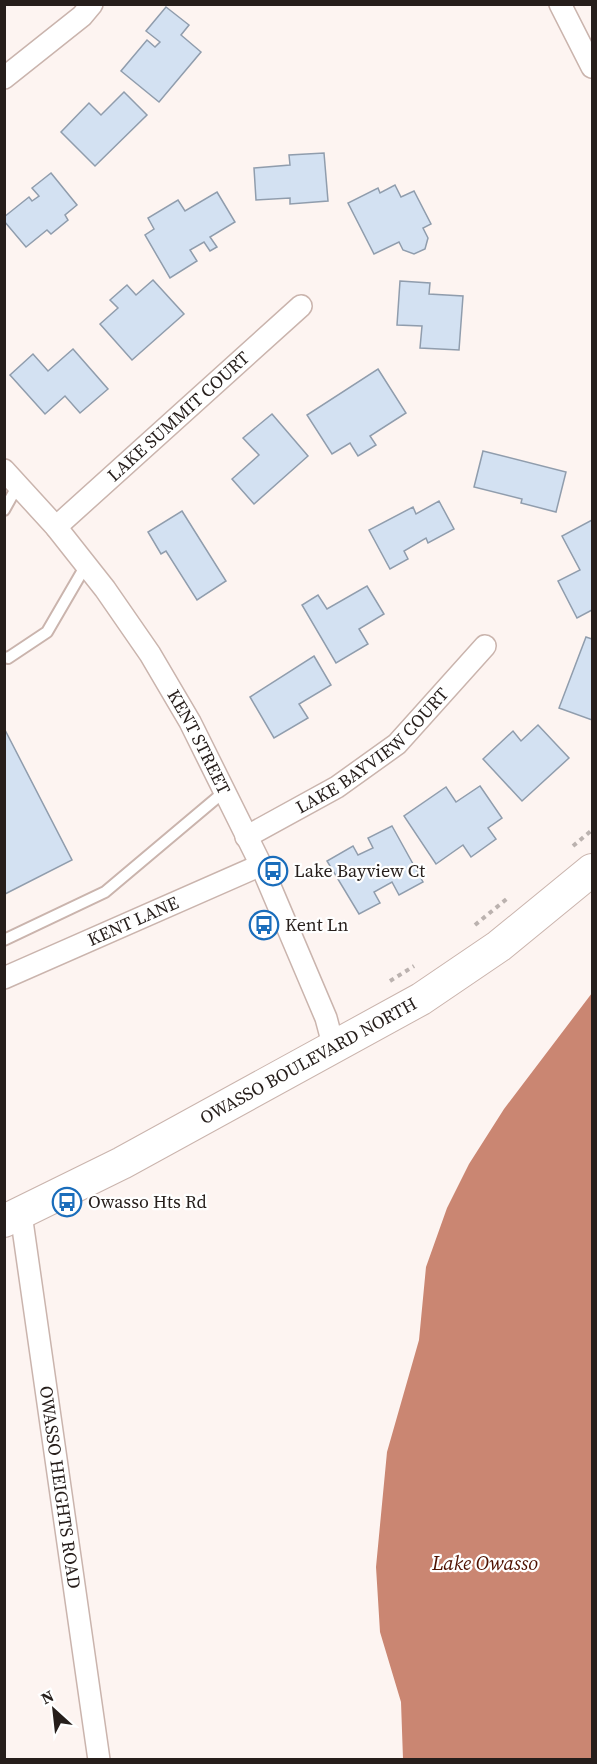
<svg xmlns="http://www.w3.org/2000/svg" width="597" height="1764" font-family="'Source Serif 4',serif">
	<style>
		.water { fill: #ca8672 }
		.building { fill: #d3e1f2; stroke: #909dad; stroke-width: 1.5 }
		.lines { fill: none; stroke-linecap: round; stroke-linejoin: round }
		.lane-casing { stroke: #cab4ad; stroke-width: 14 }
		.street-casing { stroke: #cab4ad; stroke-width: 24 }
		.secondary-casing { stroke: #cab4ad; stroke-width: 34 }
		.path { stroke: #bbb2af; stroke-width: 4; stroke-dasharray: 4.5 4.5; stroke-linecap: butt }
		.lane { stroke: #fff; stroke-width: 10 }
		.street { stroke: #fff; stroke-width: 21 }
		.secondary { stroke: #fff; stroke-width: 32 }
		.labels { text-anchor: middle; stroke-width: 4.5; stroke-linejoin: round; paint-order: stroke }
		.street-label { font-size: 18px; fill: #261e1b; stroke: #fff }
		.poi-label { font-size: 18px; fill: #261e1b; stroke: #fff; text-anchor: start }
		.water-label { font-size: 20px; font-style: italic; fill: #4f1100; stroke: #fff }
	</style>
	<rect width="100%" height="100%" fill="#fdf4f1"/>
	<path class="water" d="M592,993V1759H403L401,1702L380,1632L376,1567L387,1452L419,1340L426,1267L447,1208L469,1164L504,1109Z"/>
	<g class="building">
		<path d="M166,7L189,25L181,35L201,52L159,102L121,71L147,40L155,47L160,42L146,31Z"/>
		<path d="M124,92L147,115L95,166L61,132L89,103L101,115Z"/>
		<path d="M324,153L328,201L290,204V198L256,200L254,168L290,165L289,155Z"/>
		<path d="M51,173L77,205L65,215L68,220L51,234L47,230L26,247L4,221V217L29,197L32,201L39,196L32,188Z"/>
		<path d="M395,185L401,197L414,191L431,224L423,228L428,238L425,249L414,254L403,250L399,242L374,254L348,203L378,188L380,193Z"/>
		<path d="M217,192L235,222L210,237L217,247L210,251L204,242L190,250L197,261L170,278L145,235L154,229L148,218L178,200L185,211Z"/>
		<path d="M153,280L184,314L132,360L100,324L118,308L110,300L127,285L136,295Z"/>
		<path d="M400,281L430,283L429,294L463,296L459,350L420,348L422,326L397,325Z"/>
		<path d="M73,349L108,389L80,413L65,396L45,414L10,375L33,354L48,371Z"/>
		<path d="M378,369L406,413L370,436L376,445L358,456L350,443L332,454L307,415Z"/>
		<path d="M272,414L308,456L254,504L232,479L259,455L243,438Z"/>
		<path d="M483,451L566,472L556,512L521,503L522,499L474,487Z"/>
		<path d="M439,501L454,529L428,543L426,538L404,551L408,559L390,569L369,530L413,507L416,514Z"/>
		<path d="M182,511L226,581L197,600L166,551L161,554L148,532Z"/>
		<path d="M592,520V610L577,618L558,581L580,570L562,536Z"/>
		<path d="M367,586L384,614L359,629L368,644L336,663L302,605L318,595L327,609Z"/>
		<path d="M586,637L592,639V720L559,708Z"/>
		<path d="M314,656L331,685L299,704L308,718L274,738L250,697Z"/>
		<path d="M538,725L569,758L522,801L483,759L513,731L521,741Z"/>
		<path d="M4,728L72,860L5,894L4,893Z"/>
		<path d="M480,786L502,818L488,828L496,839L471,857L463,845L436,864L404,816L446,787L456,802Z"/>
		<path d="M392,826L423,882L399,895L392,882L374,892L380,903L359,914L327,861L353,846L358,855L373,848L368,838Z"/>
	</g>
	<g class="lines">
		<g class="lane-casing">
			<g id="lane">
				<path d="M4,510L18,485"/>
				<path d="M4,657L8,658L47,632L86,565"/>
				<path d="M4,940L105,892L225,791"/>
			</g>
		</g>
		<g class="street-casing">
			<g id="street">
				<path d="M560,4L592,67"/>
				<path d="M4,78L82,16L92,4"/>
				<path id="s1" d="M4,470L56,527L105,589L150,654L190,722L261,865L326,1018L334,1048"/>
				<path id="s2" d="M56,527L301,306"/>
				<path id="s3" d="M246,837L337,787L397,744L485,646"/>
				<path id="s4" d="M4,978L261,865"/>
				<path id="s5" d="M21,1214L99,1760"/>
			</g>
		</g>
		<g class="secondary-casing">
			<g id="secondary">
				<path id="s6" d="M4,1221L122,1163L421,999L499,946L592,870"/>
			</g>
		</g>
		<g class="path">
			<path d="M573,846L592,830"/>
			<path d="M475,925L509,897"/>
			<path d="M390,981L414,966"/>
		</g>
		<use href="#lane" class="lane"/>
		<use href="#street" class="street"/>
		<use href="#secondary" class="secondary"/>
	</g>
	<defs>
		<g id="bus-ring" transform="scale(1.5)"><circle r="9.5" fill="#fff" stroke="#1a6dbb" stroke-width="1.5"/><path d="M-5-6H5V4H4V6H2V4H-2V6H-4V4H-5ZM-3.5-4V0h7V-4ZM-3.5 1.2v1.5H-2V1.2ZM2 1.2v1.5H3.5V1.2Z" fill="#1a6dbb"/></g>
	</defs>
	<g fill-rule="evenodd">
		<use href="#bus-ring" x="273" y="871"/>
		<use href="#bus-ring" x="264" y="925"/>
		<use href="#bus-ring" x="67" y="1202"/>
	</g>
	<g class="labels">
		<g class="street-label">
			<text dy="6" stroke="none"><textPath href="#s2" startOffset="165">LAKE SUMMIT COURT</textPath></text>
			<text dy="6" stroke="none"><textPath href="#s1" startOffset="336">KENT STREET</textPath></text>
			<text dy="6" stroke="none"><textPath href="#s3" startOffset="154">LAKE BAYVIEW COURT</textPath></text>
			<text dy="6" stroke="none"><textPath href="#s4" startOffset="141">KENT LANE</textPath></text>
			<text dy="6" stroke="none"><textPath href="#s6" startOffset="344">OWASSO BOULEVARD NORTH</textPath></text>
			<text dy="6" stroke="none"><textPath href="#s5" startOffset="276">OWASSO HEIGHTS ROAD</textPath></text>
		</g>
		<g class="poi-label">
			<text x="294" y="877">Lake Bayview Ct</text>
			<text x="285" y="931">Kent Ln</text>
			<text x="88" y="1208">Owasso Hts Rd</text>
		</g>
		<g class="water-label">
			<text x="485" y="1570">Lake Owasso</text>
		</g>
	</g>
	<rect width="597" height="1764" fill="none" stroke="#261e1b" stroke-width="12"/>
	<g transform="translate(54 1710) rotate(333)" stroke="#ffffff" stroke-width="4.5" paint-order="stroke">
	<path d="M0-4.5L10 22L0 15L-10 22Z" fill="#261e1b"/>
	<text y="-9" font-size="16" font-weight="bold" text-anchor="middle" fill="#261e1b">N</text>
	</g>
</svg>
